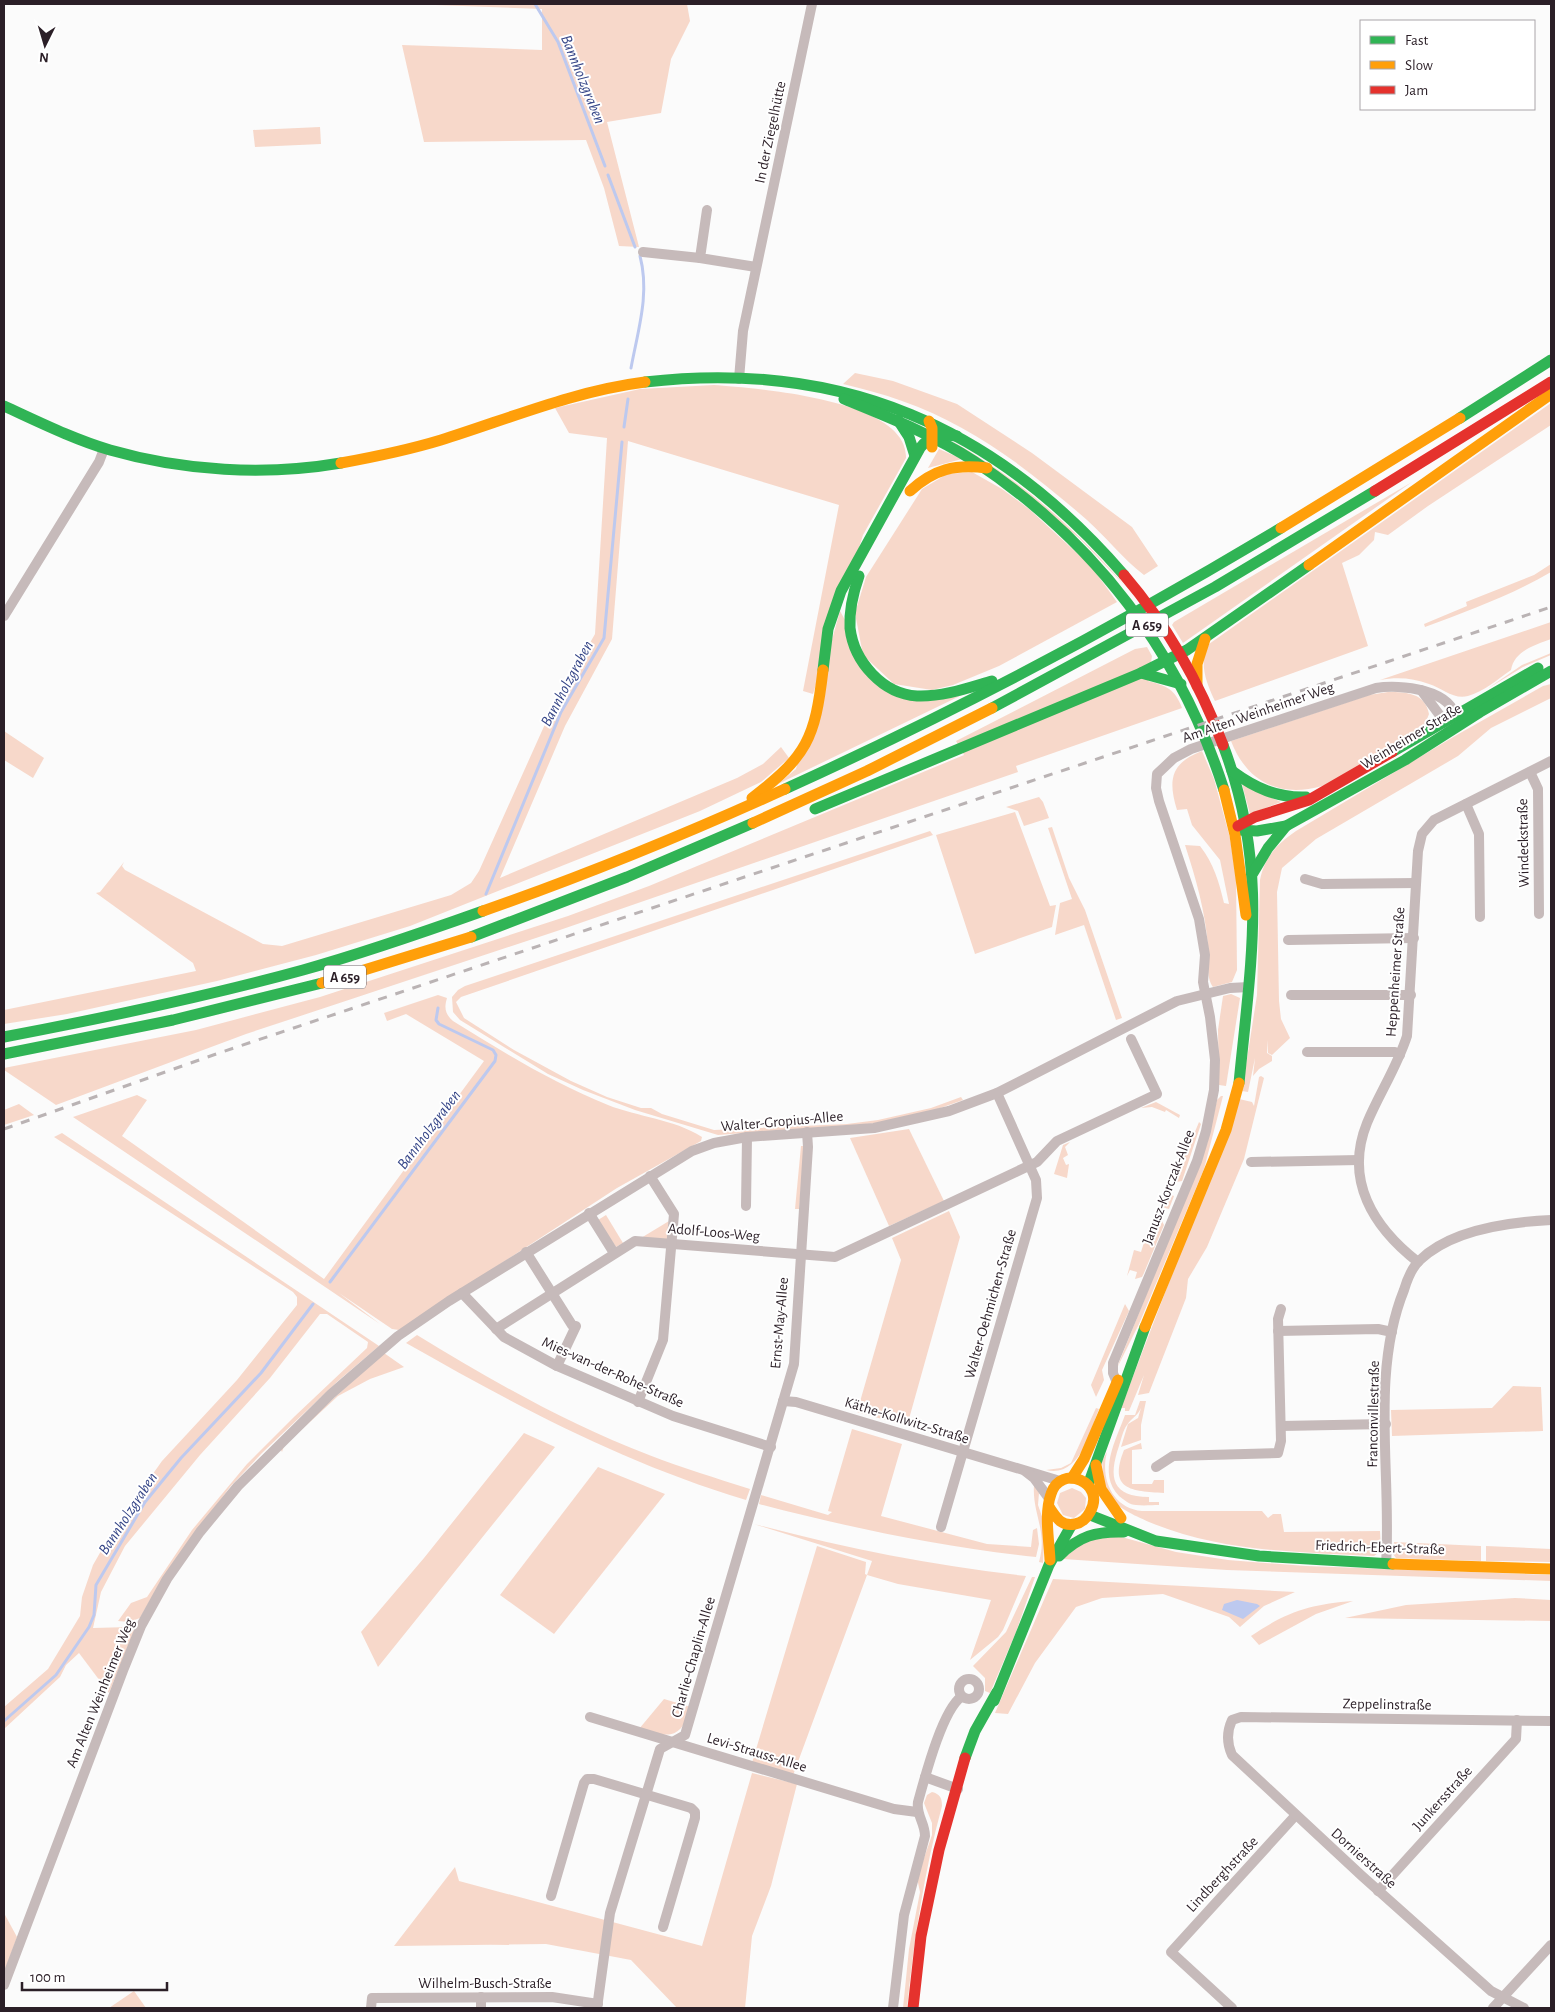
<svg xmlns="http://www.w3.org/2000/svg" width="1555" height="2012" font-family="'Alegreya Sans',sans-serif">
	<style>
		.green { fill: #f7d8ca }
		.water { fill: #bdc9ef }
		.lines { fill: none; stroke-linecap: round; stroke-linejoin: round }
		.stream { stroke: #bdc9ef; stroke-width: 3 }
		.street { stroke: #c6baba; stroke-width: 10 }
		.fast { stroke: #30b455; stroke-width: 11 }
		.slow { stroke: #ff9f0a; stroke-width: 11 }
		.jam { stroke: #e5322d; stroke-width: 11 }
		.rail { stroke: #bab3b4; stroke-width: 3; stroke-dasharray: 9 9; stroke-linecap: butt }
		.labels { text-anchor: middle; stroke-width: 4; stroke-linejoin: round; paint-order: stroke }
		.shield { fill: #fff; stroke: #6b6268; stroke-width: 1 }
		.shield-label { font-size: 14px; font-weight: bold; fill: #2b1f27 }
		.street-label { font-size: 15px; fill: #2b1f27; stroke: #fff }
		.water-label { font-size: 16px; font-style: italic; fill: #364688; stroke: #fff }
	</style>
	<rect width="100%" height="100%" fill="#fbfbfb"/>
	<g class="green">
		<path d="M408,4H687L690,21L671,59L661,113L607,122L639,247L619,246L604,188L586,140L424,142L402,45L542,50V9Z"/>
		<path d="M320,127L321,144L255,147L253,130Z"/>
		<path d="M855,373L893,381L957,404L1032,453L1132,527L1158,566L1144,575C1123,559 1107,538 1087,520C1032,472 972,425 902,401C883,394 863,389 843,384Z"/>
		<path d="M714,385C755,388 909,399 906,458L863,535L813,694L803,691L839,505L628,441L612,639L565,726L500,878L737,778L763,764L781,747L789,758L761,782L700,811L410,926L316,955L217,981L67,1014L4,1024V1010L196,971L193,963L96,893L100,892L124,862L122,866L125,870L263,944L282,946L451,895L471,883L479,871L550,713L595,634L607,438L569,433L555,408L640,389Z"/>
		<path d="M1551,403V425L1428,506L1388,535L1375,532L1374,540L1359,555L1342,563L1368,646L1215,701C1206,683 1198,661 1209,644Z"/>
		<path d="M952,441C1019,479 1076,528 1126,587L1079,538Z"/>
		<path d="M939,449L962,459L928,468Z"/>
		<path d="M972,472L1002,489L1029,509L1091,566L1117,602L999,666L953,685L932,690L894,684L863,655L855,613L866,577L922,489L947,474Z"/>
		<path d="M1412,482L1183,643L1172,625L1174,622Z"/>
		<path d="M1551,564V572C1512,595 1468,611 1425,627L1424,624L1467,606L1466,602L1471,600L1534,575Z"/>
		<path d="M840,611L885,691L962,695L778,784L796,769Z"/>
		<path d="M1551,622V639C1535,645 1514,651 1511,670C1498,679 1483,692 1468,696C1454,700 1442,688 1429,684C1413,678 1397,677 1380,680Z"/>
		<path d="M1147,647L1152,656L1148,681C1167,686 1175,689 1182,708L1016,766L1018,772L557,931L246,1034L56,1105L4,1070V1068L196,1030L320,997L568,916L649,886L964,755L956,741L1135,649Z"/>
		<path d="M1551,653V655L1523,667L1487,689L1522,665Z"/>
		<path d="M1551,684V698L1491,728L1458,756L1316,839L1282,868L1277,892L1279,1001L1281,1019L1290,1038L1272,1055L1268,1053V1040L1267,1053L1272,1056V1061L1259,1069L1253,1076L1255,1058L1248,1092L1242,1091L1257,995L1260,880C1264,858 1278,843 1296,831L1455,736L1543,686Z"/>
		<path d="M1388,692C1407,692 1425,693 1429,714L1425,724L1418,731C1396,743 1374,756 1352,769C1343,774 1333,783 1322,786C1279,798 1247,782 1231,741L1369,695Z"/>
		<path d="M4,731L44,758L33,778L4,760Z"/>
		<path d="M1202,751L1214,779L1230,838L1236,878L1237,970L1232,982L1213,987C1205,977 1210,958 1208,946C1205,910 1196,879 1185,845L1200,846C1214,864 1219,882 1224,903L1229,904L1220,860L1192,825L1187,809L1177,810C1168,781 1170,763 1202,751Z"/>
		<path d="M1242,784L1281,802L1250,814Z"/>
		<path d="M1039,797L1043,802L1049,818L1024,826L1018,811L1006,807Z"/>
		<path d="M1015,812L1050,906L1056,905L1052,927L975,954L936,835Z"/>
		<path d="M1052,827L1069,878L1085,910L1122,1018L1116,1020L1084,925L1055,935L1060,903L1072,899L1048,828Z"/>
		<path d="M930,831L933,835L461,997L456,1002L464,1018L514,1050L571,1081L607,1097L641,1108H651L662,1114L714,1130L847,1124L878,1120L931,1108L961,1097L963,1100L932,1111L879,1123L718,1135L635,1110L583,1090L548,1074L460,1020L453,1012L452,997L458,990L465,986Z"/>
		<path d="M1231,994L1240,998L1226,1086L1219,1085L1218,1030L1223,996Z"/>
		<path d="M438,995L447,998C444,1008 445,1014 453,1021C503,1052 553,1083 608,1105C638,1117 674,1119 702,1137L701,1141L617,1188L399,1330L392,1329L339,1293L380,1324L73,1117L137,1095L147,1100L122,1136L324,1279L484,1061L406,1014L387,1021L384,1013Z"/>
		<path d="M1261,1076L1264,1078L1244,1159L1207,1247L1188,1279L1186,1298L1149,1393L1138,1395L1144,1375L1129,1411H1125V1408H1121L1239,1099L1252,1102L1254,1106L1259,1077Z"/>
		<path d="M1221,1096H1223L1204,1169L1139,1324L1116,1370L1207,1144L1217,1100Z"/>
		<path d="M1156,1102L1180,1115L1179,1118L1166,1110L1165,1112L1152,1107L1141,1108Z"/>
		<path d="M19,1104L34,1115L4,1125V1110Z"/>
		<path d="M1199,1122L1201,1124L1182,1181L1176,1182L1185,1161L1178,1158L1185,1156Z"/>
		<path d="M909,1129L944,1201L889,1226L850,1138Z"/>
		<path d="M62,1133L379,1346L338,1381L262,1453L230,1487L162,1579L140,1618L129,1622L118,1621L131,1603L147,1597L192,1530L247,1464L295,1416L367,1348L368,1342L327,1314H320L270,1378L200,1455L125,1546L101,1592L93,1628L130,1627L134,1631L109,1693L79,1653L66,1665L60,1677L4,1729V1707L48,1669L80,1616L82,1597L93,1565L113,1530L162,1461L237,1380L297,1305V1297L293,1292L54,1137Z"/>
		<path d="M1070,1142L1065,1147L1068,1155L1063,1158L1066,1165L1069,1164L1067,1178L1054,1174L1063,1145Z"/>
		<path d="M801,1146H805L799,1209H795Z"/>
		<path d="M1165,1192L1174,1196L1169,1209L1161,1207Z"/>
		<path d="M949,1211L960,1237L907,1426L857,1412L901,1260L892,1238Z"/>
		<path d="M606,1215L623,1243L616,1247L598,1220Z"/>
		<path d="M1154,1216L1161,1219L1164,1225L1144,1273L1142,1277L1135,1279L1137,1272L1130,1270L1127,1276L1134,1250L1141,1252L1145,1239L1151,1241L1159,1221L1153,1219Z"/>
		<path d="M669,1221L667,1241L641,1238Z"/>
		<path d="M1125,1304L1129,1311L1102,1370L1104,1380L1096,1397L1091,1385Z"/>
		<path d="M417,1335C491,1380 567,1424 649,1455C682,1468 716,1478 750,1489L746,1500C621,1462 519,1407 406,1343Z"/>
		<path d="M384,1353L404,1367L370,1379L338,1396L284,1446L282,1452L280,1448L282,1445Z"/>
		<path d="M1513,1386L1541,1387L1543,1431L1392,1436L1391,1410L1492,1408Z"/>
		<path d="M1140,1401H1146L1141,1425V1440L1121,1447L1128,1424L1138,1418L1141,1408C1137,1417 1131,1418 1127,1425C1123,1430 1121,1440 1119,1446C1108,1478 1112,1497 1149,1497V1502H1159V1505C1152,1505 1144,1506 1136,1505C1130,1505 1124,1500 1119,1496C1097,1473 1116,1440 1125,1415H1135Z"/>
		<path d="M1096,1408L1099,1409C1089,1433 1080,1478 1046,1470L1061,1468L1071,1463Z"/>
		<path d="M852,1429L902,1444L881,1516L987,1544L1031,1547L1033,1530L1037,1528L1039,1544L1036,1557C942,1547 851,1528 759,1504L761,1495L828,1515L832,1512L828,1511Z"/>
		<path d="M524,1433L555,1447L378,1667L361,1632L424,1558Z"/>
		<path d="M1141,1443L1142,1449L1132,1450V1484H1152L1154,1480H1164V1493C1131,1491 1108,1490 1124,1450Z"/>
		<path d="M1107,1452C1100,1478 1112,1508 1142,1511H1262L1268,1518L1273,1514H1281L1284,1532L1380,1531L1381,1551L1374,1556C1297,1552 1221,1552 1149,1522C1134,1515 1115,1508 1107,1491C1103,1483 1103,1470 1102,1461Z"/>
		<path d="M598,1467L665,1494L554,1634L500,1595Z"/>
		<path d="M1034,1485L1039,1493L1038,1505L1045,1525L1043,1563L1039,1562C1048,1531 1032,1514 1034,1485Z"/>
		<path d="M1072,1488L1081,1492L1086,1498L1085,1509L1074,1518L1063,1515L1057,1503L1060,1493Z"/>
		<path d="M754,1524C844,1548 934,1566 1026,1576L1003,1630L998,1637L970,1660L991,1600L898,1584L867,1575L792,1778L751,1766L817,1546L866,1562L865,1574L867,1575L872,1561Z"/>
		<path d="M1118,1536L1176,1552L1228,1560L1306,1566L1551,1575V1581L1227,1570L1063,1559L1087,1539Z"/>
		<path d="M1394,1542L1481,1546V1561L1396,1558L1393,1554Z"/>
		<path d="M1486,1546L1551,1549V1562L1486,1561Z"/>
		<path d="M1032,1577H1035L1016,1632L990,1693L985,1691V1678L973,1666L1006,1632Z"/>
		<path d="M1053,1579L1295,1592L1264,1606L1240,1627L1229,1617L1163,1594L1102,1598L1076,1607L1035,1663L1008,1714L995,1713Z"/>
		<path d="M1515,1598L1551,1600V1621L1345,1618L1406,1605Z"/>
		<path d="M1353,1601L1316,1614L1259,1645L1251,1636C1286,1612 1311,1604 1353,1601Z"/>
		<path d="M664,1699L691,1707C680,1741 670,1737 639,1729Z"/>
		<path d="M752,1773L797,1784L771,1886L752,1936L745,2008H677L631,1960L546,1944L394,1946L455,1867L459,1881L702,1946Z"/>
		<path d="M932,1792C940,1794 942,1798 942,1806C924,1872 914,1940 907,2008H903L909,1949L920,1892L917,1878L932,1835V1823L924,1803L927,1795Z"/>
		<path d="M4,1913L17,1937L4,1973Z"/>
		<path d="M134,1991L146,2008H109Z"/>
	</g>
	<path class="water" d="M1237,1600L1257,1604L1260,1606L1243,1619L1222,1610L1224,1604Z"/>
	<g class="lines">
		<g class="stream">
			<path d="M535,4L558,42L605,166"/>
			<path d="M608,175L635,247"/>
			<path d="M631,368C638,330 650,294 640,256"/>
			<path d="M624,427L628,399"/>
			<path d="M486,894L561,712L604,638L622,442"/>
			<path d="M330,1282L495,1061L496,1055L493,1050L439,1024L436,1020L438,1008"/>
			<path d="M4,1721L56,1675L89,1627L94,1615L96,1585L145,1502L181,1458L261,1373L313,1304"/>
		</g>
		<g class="street">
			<path d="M707,210L700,258L756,267"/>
			<path d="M643,252L700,258"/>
			<path d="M739,379L743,331L812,4"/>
			<path d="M4,616L99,462L104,449"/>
			<path d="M1421,690L1447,725"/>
			<path d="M1530,772L1538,789L1539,914"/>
			<path d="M1466,804L1479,834L1480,917"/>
			<path d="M1305,879L1322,884L1416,883"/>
			<path d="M1288,940L1414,938"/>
			<path d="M1291,995H1411"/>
			<path d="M1307,1052H1395L1400,1055"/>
			<path d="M1251,1162L1359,1160"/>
			<path d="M746,1206L747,1137"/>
			<path d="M589,1213L614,1253"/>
			<path d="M526,1252L572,1325L576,1326L557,1366"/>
			<path d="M1418,1262C1373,1227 1344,1180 1367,1123C1379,1094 1397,1067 1407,1036L1418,851L1422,834L1434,820L1551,761"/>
			<path d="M462,1293L504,1337L557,1366L673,1416L771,1447"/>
			<path d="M496,1329L635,1241L835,1257L1037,1162L1057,1141L1157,1094L1131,1039"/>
			<path d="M1278,1331L1378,1329L1392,1332"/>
			<path d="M1117,1383L1113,1373V1363L1197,1161L1206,1131L1214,1090L1215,1060L1210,1017L1203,982L1205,955L1199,919L1159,801L1156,788L1157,774L1174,758L1191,749L1376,688C1400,684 1453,689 1456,720"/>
			<path d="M783,1401L796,1402L1060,1481"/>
			<path d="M638,1402L663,1340L674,1214L650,1176"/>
			<path d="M1281,1426L1386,1424"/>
			<path d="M1156,1467L1173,1456L1278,1453L1281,1441L1278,1319L1281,1309"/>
			<path d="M1025,1471L1034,1478L1048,1497"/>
			<path d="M941,1527L1037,1198L1036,1180L997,1093"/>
			<path d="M1386,1564C1392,1476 1370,1374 1404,1290C1407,1280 1412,1267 1420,1260C1451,1230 1510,1222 1551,1220"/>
			<circle cx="969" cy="1689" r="10"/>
			<path d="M590,1717L894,1809L917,1812"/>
			<path d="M925,1777L958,1789"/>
			<path d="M1378,1891L1516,1739L1517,1720"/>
			<path d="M551,1896L584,1783L587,1779H594L691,1808L695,1812V1818L663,1927"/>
			<path d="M4,1985L124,1668L141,1626L167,1579L200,1532L238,1486L331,1394L398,1336L449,1301L692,1151L714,1143L747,1137L874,1128L949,1111L997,1093L1177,1001L1230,988L1249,987"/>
			<path d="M481,1997V2008"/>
			<path d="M371,2008L372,1998L552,1997L598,2004"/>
			<path d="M597,2008L610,1913L660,1749L685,1735L794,1364L808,1147L807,1132"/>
			<path d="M893,2008L904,1915L925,1836C925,1823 916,1815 918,1802C925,1777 942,1711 961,1697"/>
			<path d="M1232,2008L1171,1952L1295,1816"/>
			<path d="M1493,2008L1551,1945"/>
			<path d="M1524,2008L1491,1991L1362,1876L1232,1755C1227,1744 1227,1731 1232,1720L1241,1717L1551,1721"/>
		</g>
		<g class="fast">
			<path d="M645,382C842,359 996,427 1124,575"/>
			<path d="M844,399C888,417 934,435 974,461C1095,541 1180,652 1224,790"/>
			<path d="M4,406C39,422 73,439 110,450C183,471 265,476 341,463"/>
			<path d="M1460,418L1551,360"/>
			<path d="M898,420L909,437L915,456"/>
			<path d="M859,576C853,593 849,610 850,628C854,662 883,694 917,696C943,697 968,688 992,681"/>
			<path d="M823,670L828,629L841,591L920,448C930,435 942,434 957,436"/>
			<path d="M1141,673L1181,684"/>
			<path d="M992,708L1215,587L1375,491"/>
			<path d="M1223,745C1269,866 1251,959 1239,1083"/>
			<path d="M1392,752L1538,668"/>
			<path d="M1232,771C1255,788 1277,798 1306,797"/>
			<path d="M785,789C955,712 1121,624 1281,528"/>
			<path d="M815,809L1141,673L1187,650L1309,565"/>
			<path d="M1239,830L1257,831L1286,826L1405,760L1480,712L1551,671"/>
			<path d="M1253,873L1268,848L1286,826"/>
			<path d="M471,937L627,877L753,823"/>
			<path d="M4,1037C104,1018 205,997 303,970C364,953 424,932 483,911"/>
			<path d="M4,1054L173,1020L322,983"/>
			<path d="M1088,1485L1145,1327"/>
			<path d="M1090,1515L1156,1541L1259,1556L1393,1564"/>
			<path d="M1059,1556C1079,1536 1096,1531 1124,1532"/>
			<path d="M994,1701L1049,1565L1071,1526"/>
			<path d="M965,1758L975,1731L997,1692"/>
		</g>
		<g class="slow">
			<path d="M929,421L932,428V447"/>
			<path d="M341,463C374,457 408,450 441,440C508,419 574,391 645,382"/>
			<path d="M910,491C934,469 955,464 987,468"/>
			<path d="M1281,528L1460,418"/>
			<path d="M1309,565L1551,394"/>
			<path d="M1197,686V664L1205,639"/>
			<path d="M1224,790L1235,835L1246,915"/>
			<path d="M752,798C807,756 815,739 823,670"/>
			<path d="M753,823L867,771L992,708"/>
			<path d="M483,911C586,875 686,834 785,789"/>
			<path d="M322,983L471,937"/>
			<path d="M1145,1327L1226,1130L1239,1083"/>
			<path d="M1096,1465L1101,1489L1121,1518"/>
			<path d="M1072,1478L1084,1459L1118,1380"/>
			<path d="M1049,1507C1056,1517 1061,1527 1075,1524C1081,1523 1087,1518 1090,1512C1107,1482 1060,1463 1051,1494C1044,1514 1049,1539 1050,1560"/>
			<path d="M1393,1564L1551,1569"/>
		</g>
		<g class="jam">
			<path d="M1375,491L1551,382"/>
			<path d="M1124,575C1166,624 1200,684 1223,745"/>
			<path d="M1238,826L1255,817L1309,800L1392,752"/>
			<path d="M913,2008L921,1936L939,1850L965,1758"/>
		</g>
		<path class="rail" d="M4,1129L219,1053L1551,607"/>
	</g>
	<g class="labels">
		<g class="shield">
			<rect x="1126" y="613.5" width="42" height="23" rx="4"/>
			<rect x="324" y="965.5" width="42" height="23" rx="4"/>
		</g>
		<g class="shield-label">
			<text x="1147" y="630">A 659</text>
			<text x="345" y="982">A 659</text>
		</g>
		<g class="street-label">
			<text transform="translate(770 132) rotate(-78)" y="5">In der Ziegelhütte</text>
			<text transform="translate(1258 712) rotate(-19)" y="5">Am Alten Weinheimer Weg</text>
			<text transform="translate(1411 736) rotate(-31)" y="5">Weinheimer Straße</text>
			<text transform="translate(1523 843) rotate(-91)" y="5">Windeckstraße</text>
			<text transform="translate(1395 972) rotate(-86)" y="5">Heppenheimer Straße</text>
			<text transform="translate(782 1121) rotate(-5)" y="5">Walter-Gropius-Allee</text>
			<text transform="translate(1168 1187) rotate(-69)" y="5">Janusz-Korczak-Allee</text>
			<text transform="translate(714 1232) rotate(5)" y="5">Adolf-Loos-Weg</text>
			<text transform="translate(990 1304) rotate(-74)" y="5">Walter-Oehmichen-Straße</text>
			<text transform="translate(779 1323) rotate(-85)" y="5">Ernst-May-Allee</text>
			<text transform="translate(613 1372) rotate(24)" y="5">Mies-van-der-Rohe-Straße</text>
			<text transform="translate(1373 1414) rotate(-89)" y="5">Franconvillestraße</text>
			<text transform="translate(907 1420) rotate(17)" y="5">Käthe-Kollwitz-Straße</text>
			<text transform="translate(1380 1547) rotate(2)" y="5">Friedrich-Ebert-Straße</text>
			<text transform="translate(693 1657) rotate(-74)" y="5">Charlie-Chaplin-Allee</text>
			<text transform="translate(100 1693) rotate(-68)" y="5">Am Alten Weinheimer Weg</text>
			<text transform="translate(1387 1704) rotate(1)" y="5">Zeppelinstraße</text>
			<text transform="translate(757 1752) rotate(17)" y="5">Levi-Strauss-Allee</text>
			<text transform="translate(1442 1798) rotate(-48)" y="5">Junkersstraße</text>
			<text transform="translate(1364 1858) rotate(42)" y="5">Dornierstraße</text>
			<text transform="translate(1222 1874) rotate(-47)" y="5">Lindberghstraße</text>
			<text x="485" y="1988">Wilhelm-Busch-Straße</text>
		</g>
		<g class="water-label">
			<text transform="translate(584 79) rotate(68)" y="6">Bannholzgraben</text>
			<text transform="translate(566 683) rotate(-62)" y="6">Bannholzgraben</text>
			<text transform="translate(428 1129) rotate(-53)" y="6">Bannholzgraben</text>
			<text transform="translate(127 1513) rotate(-57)" y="6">Bannholzgraben</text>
		</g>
	</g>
	<rect width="1555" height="2012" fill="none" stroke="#2b1f27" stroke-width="10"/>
	<rect x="1360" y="20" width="175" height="90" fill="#ffffff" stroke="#aaa5a9"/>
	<rect x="1370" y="36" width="25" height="8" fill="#30b455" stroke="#aaa5a9"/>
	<text x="1405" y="45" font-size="15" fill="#2b1f27">Fast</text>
	<rect x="1370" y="61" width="25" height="8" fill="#ff9f0a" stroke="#aaa5a9"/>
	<text x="1405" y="70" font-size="15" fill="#2b1f27">Slow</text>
	<rect x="1370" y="86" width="25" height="8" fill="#e5322d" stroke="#aaa5a9"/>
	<text x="1405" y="95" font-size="15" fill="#2b1f27">Jam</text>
	<g transform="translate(45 45) rotate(185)" stroke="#ffffff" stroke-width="4" paint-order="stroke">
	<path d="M0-4L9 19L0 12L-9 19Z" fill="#2b1f27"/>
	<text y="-8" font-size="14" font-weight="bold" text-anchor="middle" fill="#2b1f27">N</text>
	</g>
	<path d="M22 1982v8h145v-8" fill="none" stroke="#2b1f27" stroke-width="2.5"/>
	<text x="30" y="1982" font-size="15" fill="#2b1f27" stroke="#ffffff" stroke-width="4" paint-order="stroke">100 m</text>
</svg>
